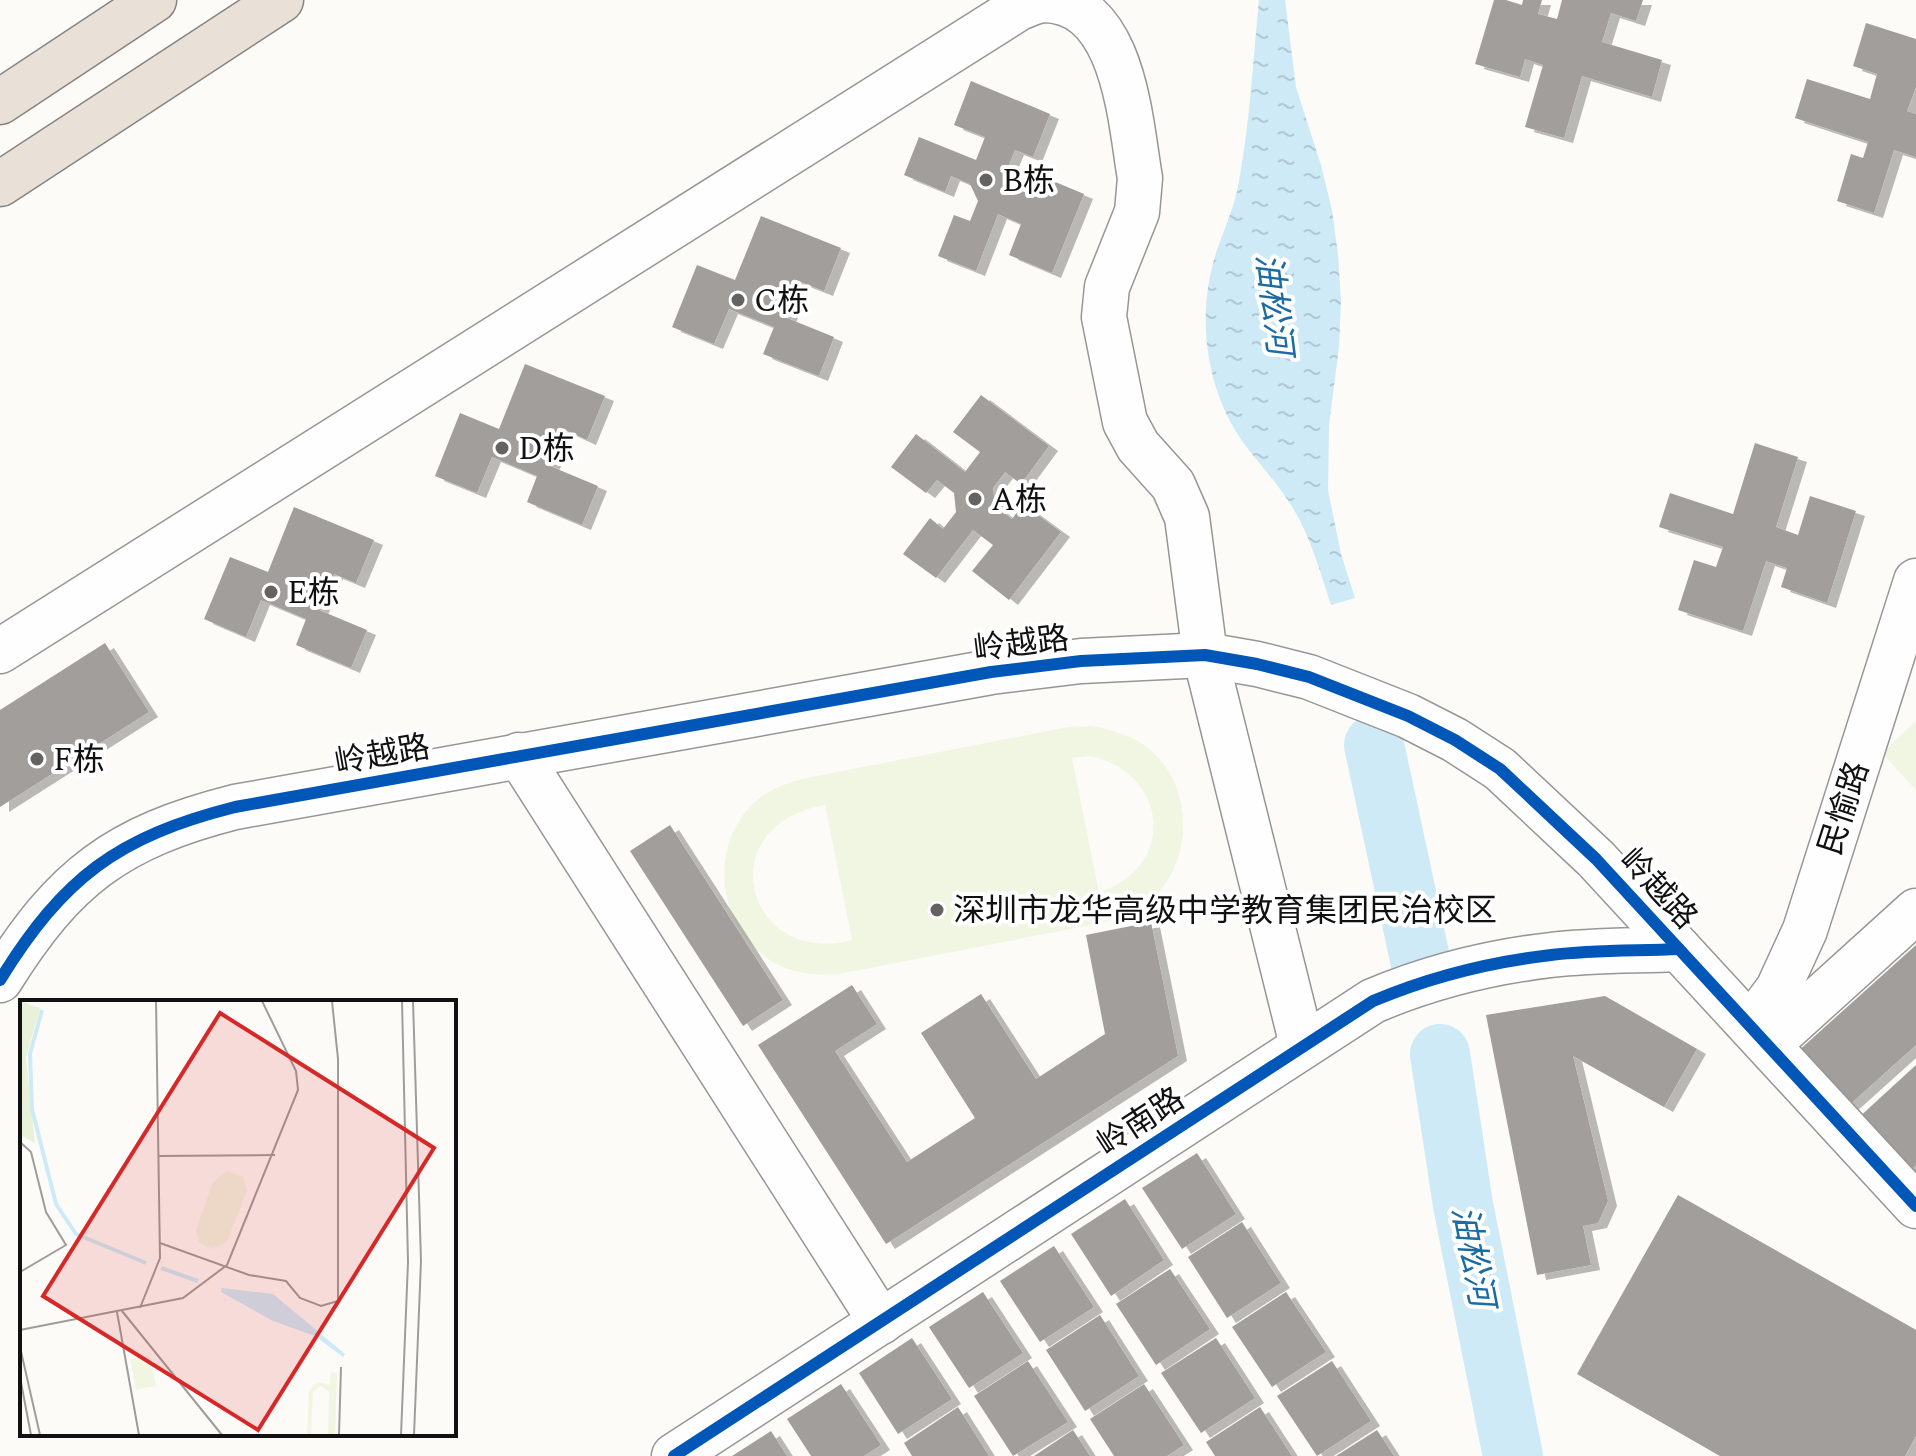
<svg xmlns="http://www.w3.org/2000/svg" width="1916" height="1456" font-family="Spectral,'Noto Sans SC',serif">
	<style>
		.pitch { fill: #f1f6e2; fill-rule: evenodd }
		.water { fill: url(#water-ripples) }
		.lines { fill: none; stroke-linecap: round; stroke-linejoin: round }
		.river { stroke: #ceeaf6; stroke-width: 60 }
		.building { fill: #a19e9c; filter: url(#shadow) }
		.minor-casing { stroke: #979695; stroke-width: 47 }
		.highway-casing { stroke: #858482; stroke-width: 47 }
		.minor { stroke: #fffefe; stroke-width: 44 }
		.highway { stroke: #e9e0d8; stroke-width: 44 }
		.cycleway-casing { stroke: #fff; stroke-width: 17 }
		.cycleway { stroke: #0057b8; stroke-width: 12 }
		.poi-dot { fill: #646362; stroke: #fff; stroke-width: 3 }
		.labels { text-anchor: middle; stroke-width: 8; stroke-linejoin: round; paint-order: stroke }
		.poi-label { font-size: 32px; fill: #111; stroke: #fff; text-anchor: start }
		.street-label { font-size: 32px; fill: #111; stroke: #fff }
		.water-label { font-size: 34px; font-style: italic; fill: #1b6ca2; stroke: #fff }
		.inset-river { fill: none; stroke: #ceeaf6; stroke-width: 4 }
		.inset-road { fill: none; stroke: #9f9d9b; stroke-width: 2 }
		.view { fill: #d62828; fill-opacity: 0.15; stroke: #d62828; stroke-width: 4 }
		.inset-edge { fill: none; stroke: #111; stroke-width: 4 }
	</style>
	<defs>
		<pattern id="water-ripples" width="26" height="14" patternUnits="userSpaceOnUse" patternTransform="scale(2)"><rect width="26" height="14" fill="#ceeaf6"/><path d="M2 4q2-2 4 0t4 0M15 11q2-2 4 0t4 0" fill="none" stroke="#b0c8d2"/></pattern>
		<filter id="shadow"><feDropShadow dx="9" dy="5" stdDeviation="0" flood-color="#0004"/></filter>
	</defs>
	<rect width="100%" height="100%" fill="#fdfbf7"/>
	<g class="pitch">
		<path d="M1916,721V790L1882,753Z"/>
		<path d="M1092,726C1108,729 1123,733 1138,741C1194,774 1198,860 1150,900C1137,911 1122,917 1106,922L839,974C823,975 807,975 791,970C720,947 701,849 757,800C770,789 785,784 801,779L1068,727ZM1090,756C1169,773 1177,867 1099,892L1072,758ZM825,805L852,940C747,968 707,826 825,805Z"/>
	</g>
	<path class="water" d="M1259,0H1285L1296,87L1321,165L1332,210L1338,255L1341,301L1339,347L1329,425L1328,490L1341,554L1355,598L1331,605C1319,569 1309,530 1287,499C1262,462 1237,444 1220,399C1202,351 1201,298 1217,250C1225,227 1235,205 1239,181C1250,121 1253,60 1259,0Z"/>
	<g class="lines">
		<g class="river">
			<path d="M1374,745L1422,968"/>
			<path d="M1440,1054L1463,1205L1513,1456"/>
		</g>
	</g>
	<g class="building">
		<path d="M1494,0H1506L1522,5L1523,0H1542L1538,14L1557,19L1562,0H1643L1636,21L1611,13L1602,42L1662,60L1652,97L1582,76L1564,138L1525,127L1543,65L1525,59L1520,77L1475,64Z"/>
		<path d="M1866,23L1916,39V87L1907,111L1916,114V157L1894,150L1874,213L1837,201L1851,154L1863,158L1868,142L1795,118L1807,79L1870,99L1877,74L1853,66Z"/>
		<path d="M971,81L1050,114L1033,157L1015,150L1007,169L1014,185L1033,194L1041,176L1084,194L1052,273L1009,255L1021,224L998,214L976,271L938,256L954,215L970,221L978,201L970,184L951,176L945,192L904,175L919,137L976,160L985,137L954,125Z"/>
		<path d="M761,216L841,248L824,291L801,282L787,318L834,337L819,376L763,354L774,327L729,309L714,344L672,327L697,265L735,280Z"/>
		<path d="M525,364L605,396L587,440L565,430L550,466L598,486L582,525L527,502L537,476L492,457L477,493L435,476L460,413L499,429Z"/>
		<path d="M981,395L1049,446L1021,484L1005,472L993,488L995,506L1012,519L1023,504L1061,532L1009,600L972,571L993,545L973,530L936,578L903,554L930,518L943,529L956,512L954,493L937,480L926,493L891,467L916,434L965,472L980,452L953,432Z"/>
		<path d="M1755,443L1798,457L1776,527L1798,535L1810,496L1856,511L1827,603L1781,587L1787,568L1766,561L1743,631L1678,610L1694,560L1716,567L1723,547L1659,527L1670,493L1733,514Z"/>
		<path d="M294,507L374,540L356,583L334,574L319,610L367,630L351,668L296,645L306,619L261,600L246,637L204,619L230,557L268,572Z"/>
		<path d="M105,643L149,712L0,807V710Z"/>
		<path d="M670,825L783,1000L743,1026L630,851Z"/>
		<path d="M1151,922L1178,1056L886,1244L758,1045L852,985L877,1024L835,1051L907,1162L975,1118L921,1033L981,994L1036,1079L1105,1034L1086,935Z"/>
		<path d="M1916,945V1045L1846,1108L1796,1053Z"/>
		<path d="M1605,996L1697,1049L1664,1107L1573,1056L1608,1201L1598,1223L1583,1226L1591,1265L1537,1275L1486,1015Z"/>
		<path d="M1916,1065V1165L1906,1175L1856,1120Z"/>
		<path d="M1197,1153L1236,1214L1182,1249L1142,1188Z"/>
		<path d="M1678,1195L1916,1330V1436L1905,1456H1720L1577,1374Z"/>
		<path d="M1125,1199L1164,1260L1111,1296L1071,1234Z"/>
		<path d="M1242,1222L1281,1283L1227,1318L1188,1257Z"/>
		<path d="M1054,1246L1094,1307L1040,1342L1000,1281Z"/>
		<path d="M1170,1269L1210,1329L1156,1365L1116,1304Z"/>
		<path d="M983,1292L1023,1353L969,1388L929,1327Z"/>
		<path d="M1286,1292L1326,1352L1272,1387L1232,1327Z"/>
		<path d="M1100,1315L1139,1376L1085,1411L1046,1350Z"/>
		<path d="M912,1338L952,1399L898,1434L859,1373Z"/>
		<path d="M1216,1338L1255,1398L1201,1433L1161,1373Z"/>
		<path d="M1028,1361L1068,1422L1013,1456L974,1396Z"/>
		<path d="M1332,1361L1371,1421L1317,1456L1277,1396Z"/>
		<path d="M841,1384L881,1445L864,1456H811L787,1419Z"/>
		<path d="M1144,1384L1184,1445L1167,1456H1114L1090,1419Z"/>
		<path d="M958,1407L989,1456H912L904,1443Z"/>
		<path d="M1260,1407L1292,1456H1215L1206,1442Z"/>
		<path d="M1073,1430L1090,1456H1034Z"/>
		<path d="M1377,1430L1394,1456H1336Z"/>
		<path d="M771,1431L787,1456H732Z"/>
	</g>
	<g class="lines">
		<g class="minor-casing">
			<g id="minor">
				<path d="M0,651L1019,8C1027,5 1035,1 1043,0C1125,0 1130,122 1140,178L1137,212L1107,287L1104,317L1125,422L1138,446L1173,485L1187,517L1205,655L1302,1045"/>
				<path d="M519,755L881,1322"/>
				<path d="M0,980C64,877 117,837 235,807L991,672L1081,661L1205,655L1257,664L1309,677L1408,716L1455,740L1500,769L1596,859L1916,1206"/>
				<path d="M1751,1025L1778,989L1805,930L1916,581"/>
				<path d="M1769,1044L1916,911"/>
				<path d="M674,1456L1373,1001C1430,977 1490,962 1551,955C1593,950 1637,951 1679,949"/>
			</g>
		</g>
		<g class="highway-casing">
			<g id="highway">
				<path d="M0,102L154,0"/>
				<path d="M0,184L281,0"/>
			</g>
		</g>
		<use href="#minor" class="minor"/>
		<use href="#highway" class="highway"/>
		<g class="cycleway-casing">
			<g id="cycleway">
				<path d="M0,980C64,877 117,837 235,807L991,672L1081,661L1205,655L1257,664L1309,677L1408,716L1455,740L1500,769L1596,859L1916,1206"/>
				<path d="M674,1456L1373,1001C1430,977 1490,962 1551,955C1593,950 1637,951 1679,949"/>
			</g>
		</g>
		<use href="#cycleway" class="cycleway"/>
	</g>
	<g class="poi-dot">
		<circle cx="986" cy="180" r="8"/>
		<circle cx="738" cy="300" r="8"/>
		<circle cx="502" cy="448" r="8"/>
		<circle cx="975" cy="499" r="8"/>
		<circle cx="271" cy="592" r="8"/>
		<circle cx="37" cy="759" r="8"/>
		<circle cx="937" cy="910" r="8"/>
	</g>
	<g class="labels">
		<g class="poi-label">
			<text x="1002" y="191">B栋</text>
			<text x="754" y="311">C栋</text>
			<text x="518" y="459">D栋</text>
			<text x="991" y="510">A栋</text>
			<text x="287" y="603">E栋</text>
			<text x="53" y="770">F栋</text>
			<text x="953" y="921">深圳市龙华高级中学教育集团民治校区</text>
		</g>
		<g class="street-label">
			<text transform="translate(1021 643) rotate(-7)" y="11">岭越路</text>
			<text transform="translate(382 754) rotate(-10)" y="11">岭越路</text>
			<text transform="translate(1843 808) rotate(-72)" y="11">民愉路</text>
			<text transform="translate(1659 888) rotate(47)" y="11">岭越路</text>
			<text transform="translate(1140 1121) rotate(-33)" y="11">岭南路</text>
		</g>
		<g class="water-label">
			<text transform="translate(1275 304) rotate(83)" y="12">油松河</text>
			<text transform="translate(1474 1256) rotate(79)" y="12">油松河</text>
		</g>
	</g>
	<g transform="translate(20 1000)">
		<rect width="436" height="436" fill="#fdfbf7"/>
		<path d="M0,1L20,8L6,58L15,143L0,135Z" fill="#e8f2d8"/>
		<path d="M207,171L223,177L227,190L207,242L191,249L179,242L176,230L193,182ZM130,356L136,386L116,390L110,359ZM311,372L317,373L315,435H308L309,392L301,386L293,392L291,435H287L289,390L298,382L310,385Z" fill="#f1f6e2"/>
		<path d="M202,288L253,294L325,354L323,357L295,336L253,321L201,292Z" fill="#ceeaf6"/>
		<path class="inset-river" d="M22,10L10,54L12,109L36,204L56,234L126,263M141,268L178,281"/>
		<path class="inset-road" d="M393,1L401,261L394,435M0,142L11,152L26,212L46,245L0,272M138,156L255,155M140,243L229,275L266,281L280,298L301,306L318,301V59L312,1M120,308L140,258L136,1M102,311L202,435M97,312L119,435M0,330L163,298L207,265L278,90L276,71L242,1M0,347L20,435M0,377L11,435M319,435L321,367M381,435L388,262L382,1"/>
		<path class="view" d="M200,13L414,148L238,430L23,296Z"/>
		<rect width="436" height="436" class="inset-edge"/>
	</g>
</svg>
